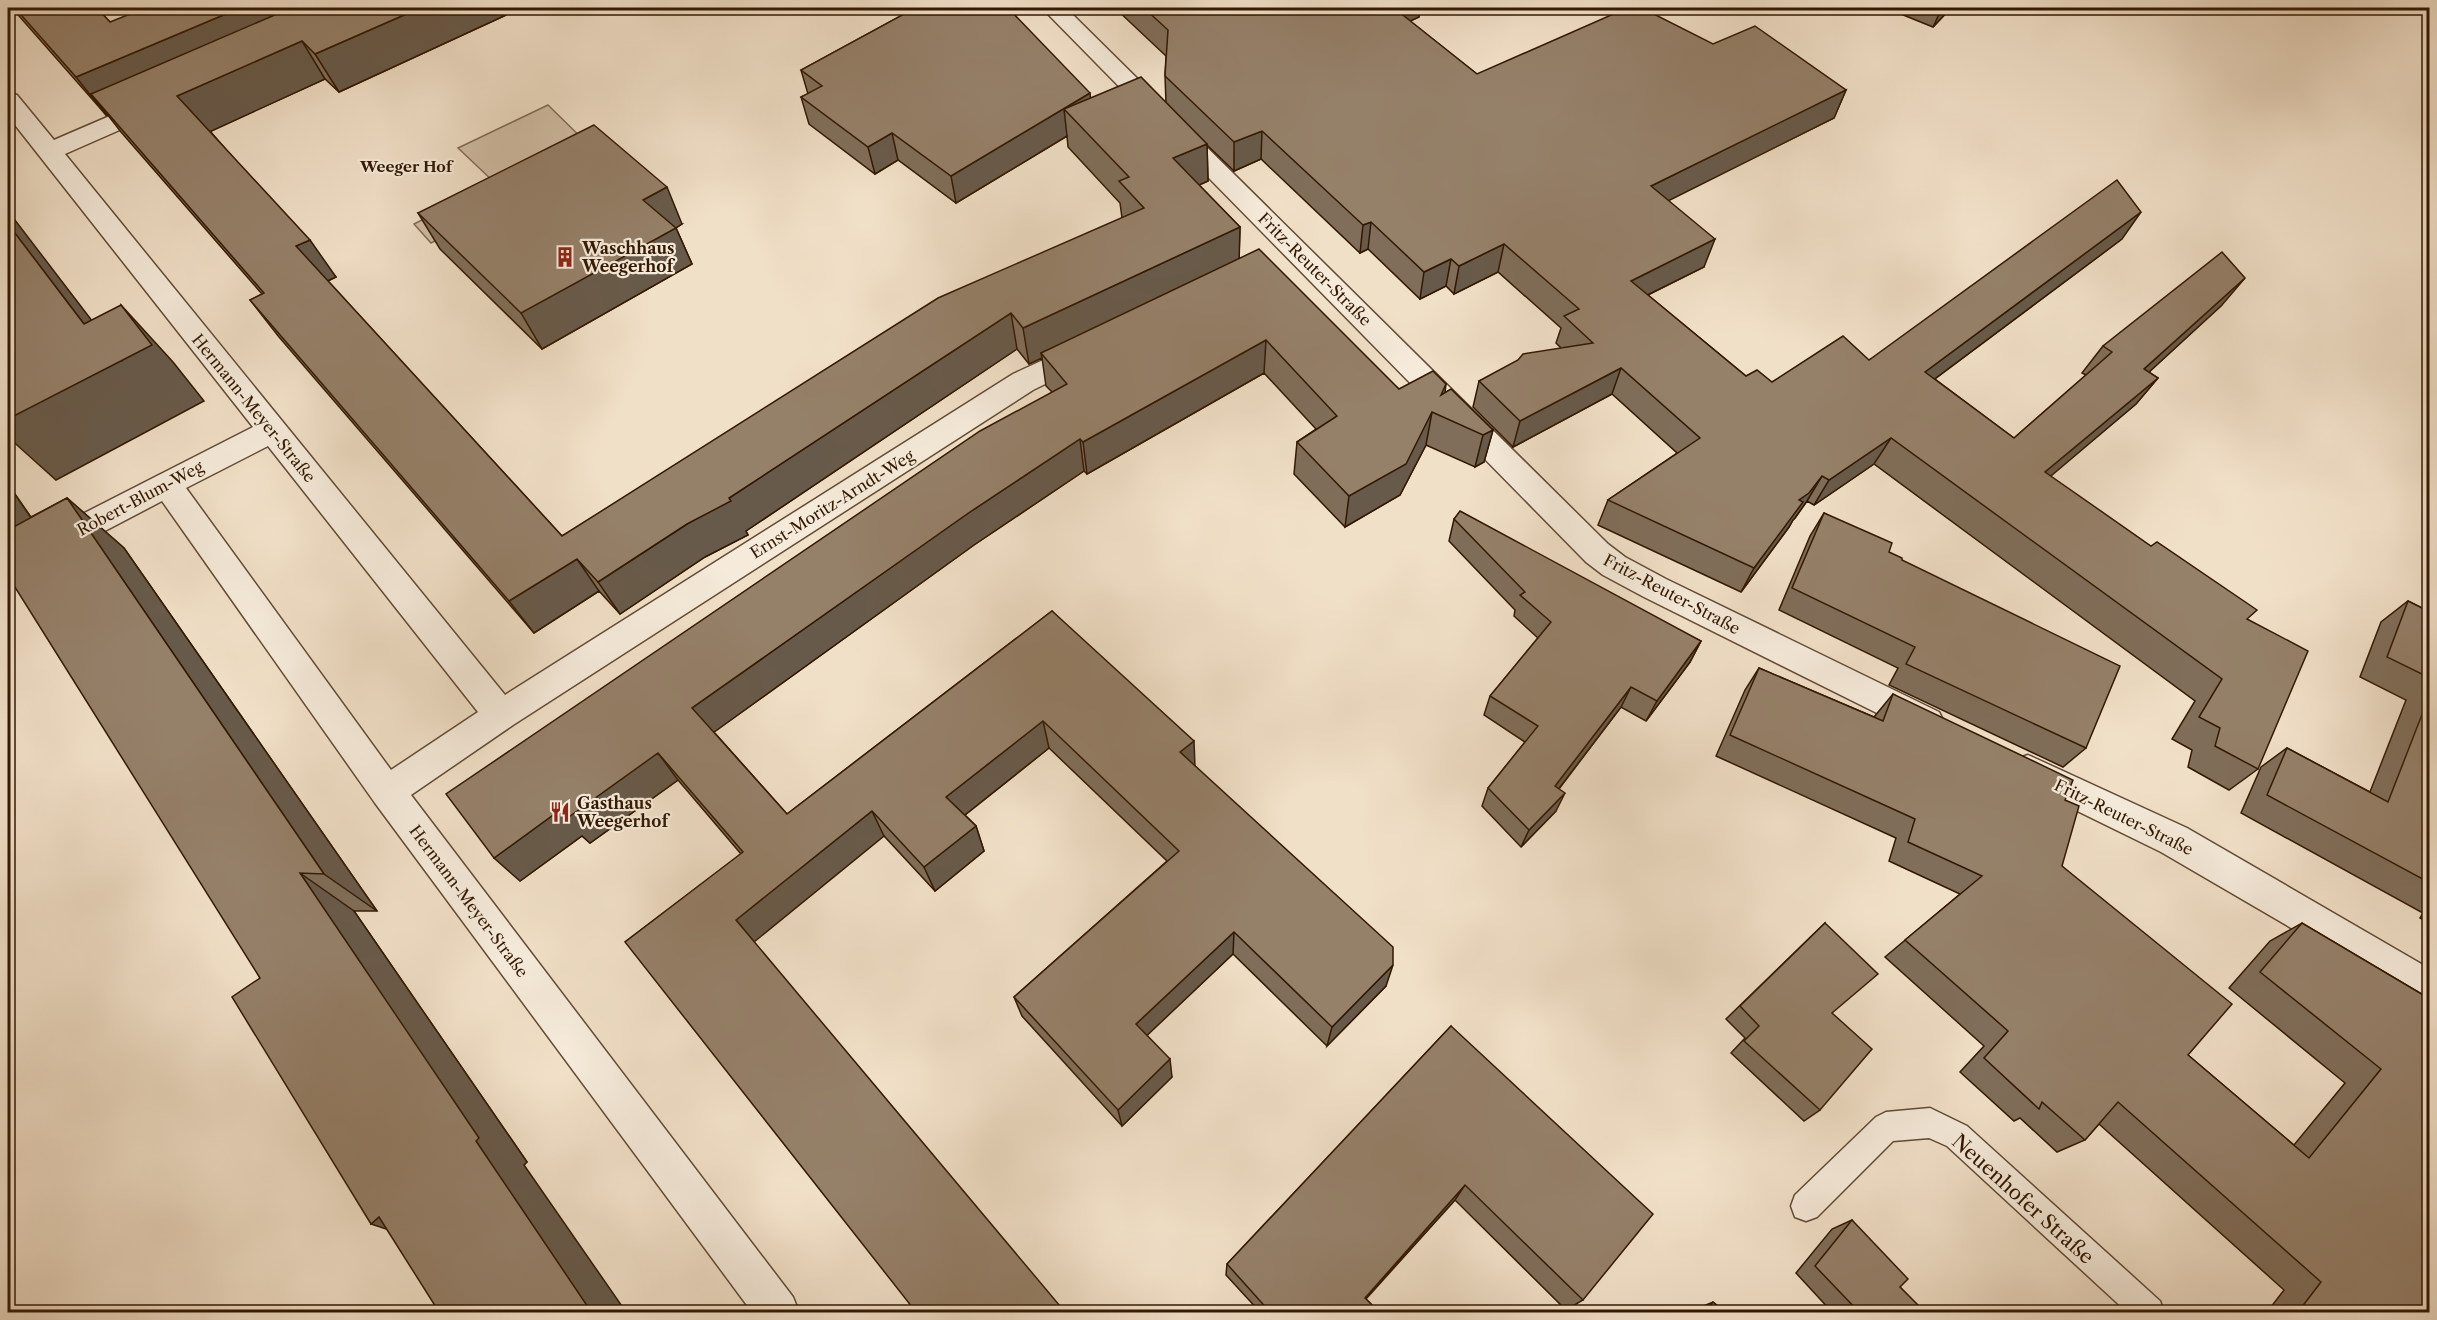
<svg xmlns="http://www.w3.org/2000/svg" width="2437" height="1320" font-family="'Libre Caslon Text',serif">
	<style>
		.green { fill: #d1bea6; stroke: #826b54; stroke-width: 1.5 }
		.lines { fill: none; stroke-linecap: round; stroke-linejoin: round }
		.lane-casing { stroke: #624a34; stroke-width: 3 }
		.street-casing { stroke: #624a34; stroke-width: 3 }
		.lane { fill: #f6ebdb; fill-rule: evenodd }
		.street { fill: #f6ebdb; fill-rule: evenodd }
		.wall { fill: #806e5a; stroke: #321802; stroke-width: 1.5 }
		.shaded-wall { fill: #685a4a; stroke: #321802; stroke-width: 1.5 }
		.building { fill: #958069; stroke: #321802; stroke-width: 1.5 }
		.labels { text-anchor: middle; stroke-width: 4.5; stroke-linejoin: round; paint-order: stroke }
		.far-neighbourhood-label { font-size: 15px; font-weight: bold; fill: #321802; stroke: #f6ebdb }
		.poi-label { font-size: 16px; font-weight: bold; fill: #321802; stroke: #f6ebdb; text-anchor: start }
		.street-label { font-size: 16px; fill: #321802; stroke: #f6ebdb }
		.near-street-label { font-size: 20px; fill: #321802; stroke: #f6ebdb }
	</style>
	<rect width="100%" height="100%" fill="#f1e0c8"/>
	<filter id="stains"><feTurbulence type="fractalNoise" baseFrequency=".00333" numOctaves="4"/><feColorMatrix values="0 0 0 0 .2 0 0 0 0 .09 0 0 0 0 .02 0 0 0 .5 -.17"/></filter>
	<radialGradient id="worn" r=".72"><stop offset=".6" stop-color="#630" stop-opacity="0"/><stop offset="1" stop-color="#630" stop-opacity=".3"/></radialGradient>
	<path class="green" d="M548,105L599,155L431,243L414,224L495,183L458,148Z"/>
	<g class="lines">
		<g class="lane-casing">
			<path id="lane" d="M1930,1108L1967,1126L2160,1301L2164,1312H2127L1947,1146L1929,1138L1893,1141L1817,1217L1806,1221L1795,1217L1791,1206L1795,1195L1876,1117L1886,1112Z"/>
		</g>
		<g class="street-casing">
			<g id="street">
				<path d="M1042,8H1066L1608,544L1625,557L1666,579L1939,712L1944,722L1939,732L1927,737L1915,732L1644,597L1603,575L1586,562Z"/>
				<path d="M8,92L17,95L54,140L147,100L156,97L165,100L168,105L165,110L65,154L505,695L1013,374L1076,345L1086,342L1096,345L1100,352L1096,359L1033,390L513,725L411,795L793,1297L799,1312H752L375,803L162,501L19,576L8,580V552L253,427L8,116ZM268,446L478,712L391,770L186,488Z"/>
				<path d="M2028,755L2187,828L2430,969V1009L2417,1004L2353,964L2161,852L2016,781L2011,770L2016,759Z"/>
			</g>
		</g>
		<use href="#lane" class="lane"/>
		<use href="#street" class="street"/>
	</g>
	<g class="wall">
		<path d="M12,8H97L110,22L506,15L339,92L325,79L210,131L336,277L328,281L562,536L1122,218L1120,203L1068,147L1067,136L956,203L898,160L875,174L809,124L801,97L808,94L801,70L910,11L908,8H1008L1091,98L1166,103L1165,76L1166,56L1115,8H1420L1419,17L1410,21L1477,74L1713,44L1846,90L1834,118L1668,200L1704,267L1648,295L1746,376L1772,382L1869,360L2122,239L1935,379L2014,438L2086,375L2082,373L2103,346L2222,305L2149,372L2158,378L2136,404L2050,476L2247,619L2258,769L2229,790L2188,767L2192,750L2172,739L2195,701L1874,464L1814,505L1807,501L1795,518L1793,520L1789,527L1741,592L1598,525L1608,500L1677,453L1612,394L1513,447L1473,407L1479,381L1561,348L1556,343L1561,328L1498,272L1454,294L1446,286L1420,299L1368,249L1360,253L1261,159L1234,171L1207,145L1208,181L1199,185L1240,227L1239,258L1399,389L1446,384L1445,393L1493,430L1484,462L1475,467L1426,445L1400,495L1345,527L1294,474L1297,442L1316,429L1264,373L1087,474L1084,471L974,545L714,732L787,814L1052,611L1195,766L1386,986L1327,1046L1233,954L1147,1035L1172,1077L1122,1126L1022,1016L1014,997L1167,861L1049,748L965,815L976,826L984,851L935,891L884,836L625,942L741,854L678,780L590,843L582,836L520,881L1052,392L1046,386L1042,358L1029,364L1017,349L746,531L748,535L705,557L620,614L599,591L534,633L279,337L250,300L262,294L121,132L107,114L106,115Z"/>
		<path d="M1886,8H1951L1933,27Z"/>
		<path d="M418,213L682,224L676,228L692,264L542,349L440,249Z"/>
		<path d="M8,484L31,517L67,498L124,548L377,911H354L527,1162L524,1165L260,978Z"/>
		<path d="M1824,513L1902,560L2086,748L2063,767L1889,685L1898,668L1779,610L1810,536Z"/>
		<path d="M1454,519L1701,641L1690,662L1646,721L1621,707L1559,789L1556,811L1521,847L1482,806L1488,788L1525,742L1484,715L1490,696L1538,638L1514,616L1515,610L1449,541Z"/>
		<path d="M2408,601L2430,612V924L2420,918L2423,913L2241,813L2261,767L2287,748L2370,792L2406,700L2360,677L2381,622Z"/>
		<path d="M1759,668L1874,717L1893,694L2065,800L2062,866L2188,1055L2294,1145L2345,1083L2229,988L2270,941L2302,923L2430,999V1312H2267L2284,1290L2099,1124L2085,1140L2057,1152L2020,1118L2014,1121L1960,1072L1984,1046L1885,957L1960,894L1889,861L1896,838L1716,756L1745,690Z"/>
		<path d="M1825,923L1832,1013L1820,1110L1804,1121L1731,1053L1745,1038L1726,1019Z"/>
		<path d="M1451,1026L1583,1300L1566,1310L1455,1200L1366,1299L1379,1312H1260L1226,1275L1227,1264Z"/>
		<path d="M1852,1220L1900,1287L1923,1312H1832L1796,1273L1832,1229Z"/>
		<path d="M1713,1302L1725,1312H1690L1691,1311Z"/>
	</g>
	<g class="shaded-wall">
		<path d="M240,8H353L91,94L107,114L106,115L76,77Z"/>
		<path d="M420,8H503L506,15L339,92L315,54Z"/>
		<path d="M1389,8H1420L1419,17L1386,32Z"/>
		<path d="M1942,8H1951L1933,27Z"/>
		<path d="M302,41L325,79L205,134L177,96Z"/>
		<path d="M1846,90L1834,118L1642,214L1651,186Z"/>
		<path d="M1090,93L1093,120L1064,109L1067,136L956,203L951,176Z"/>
		<path d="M1262,131L1261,159L1234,171V142Z"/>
		<path d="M892,133L898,160L875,174L868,147Z"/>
		<path d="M1207,144L1208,181L1174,196L1173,158Z"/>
		<path d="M667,187L682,224L676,228L692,264L542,349L521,313L643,200Z"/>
		<path d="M8,211L122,360L121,305L173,362L204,401L56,480L8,437V419L84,324L8,224Z"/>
		<path d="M2141,212L2122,239L1909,398L1925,372Z"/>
		<path d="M1371,222L1368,249L1360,253L1363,225Z"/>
		<path d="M1240,227L1239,264L1041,353L1042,358L1029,364L1023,328Z"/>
		<path d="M1715,239L1704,267L1621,308L1631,281Z"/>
		<path d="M310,240L336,277L323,283L296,246Z"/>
		<path d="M1504,244L1498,272L1454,294L1459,266Z"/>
		<path d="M1451,259L1446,286L1420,299L1424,272Z"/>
		<path d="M2245,278L2222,305L2123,396L2144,369Z"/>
		<path d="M1011,313L1017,349L746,531L748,535L705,557L620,614L598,582L687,524L729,498Z"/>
		<path d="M1266,340L1264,373L1087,474L1083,442Z"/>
		<path d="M1621,368L1612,394L1513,447L1520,421Z"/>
		<path d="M2158,378L2136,404L2025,498L2045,472Z"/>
		<path d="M1432,412L1426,445L1400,495L1345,527L1349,496Z"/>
		<path d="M1493,430L1484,462L1475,467L1483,435Z"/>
		<path d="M1891,438L1874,464L1814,505L1829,480Z"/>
		<path d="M1080,439L1084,471L974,545L710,735L692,708L967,514Z"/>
		<path d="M1822,476L1807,501L1795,518L1793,520L1789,527L1741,592L1754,568L1799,500Z"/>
		<path d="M8,484L33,521L8,535Z"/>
		<path d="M67,498L124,548L377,911L324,874Z"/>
		<path d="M577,559L599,591L534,633L509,601Z"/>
		<path d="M1701,641L1690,662L1646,721L1657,701Z"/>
		<path d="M1631,687L1621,707L1547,804L1555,786Z"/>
		<path d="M1043,721L1049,748L956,822L946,797Z"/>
		<path d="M1194,741L1195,767L1180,752Z"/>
		<path d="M658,753L678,780L590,843L582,836L520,881L494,858L560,810Z"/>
		<path d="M1565,793L1556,811L1521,847L1529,830Z"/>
		<path d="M872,811L884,836L754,942L736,920Z"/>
		<path d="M976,826L984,851L935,891L924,867Z"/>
		<path d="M300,873L354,911L527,1162L524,1165L626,1312H587L476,1141Z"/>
		<path d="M1234,932L1233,954L1139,1043L1136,1024Z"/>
		<path d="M1393,965L1386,986L1327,1046L1332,1027Z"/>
		<path d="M1170,1059L1172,1077L1122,1126L1118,1110Z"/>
		<path d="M1465,1185L1455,1200L1358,1307L1365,1298Z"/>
		<path d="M379,1217L428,1243L371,1224Z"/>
	</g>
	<g class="building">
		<path d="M15,8H97L110,22L145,8H240L76,77Z"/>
		<path d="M291,8H420L315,54L302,41L177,96L310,240L296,246L562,536L938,298L1144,208L1119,181L1129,177L1064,109L1141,77L1207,144L1173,158L1240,227L1023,328L1011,313L729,498L731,501L687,524L598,582L577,559L509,601L250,300L264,293L91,94Z"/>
		<path d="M915,8H1008L1090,93L951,176L892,133L868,147L801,97L822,86L801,70Z"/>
		<path d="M1144,8H1394L1477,74L1627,8H1642L1713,44L1755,26L1846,90L1651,186L1715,239L1631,281L1746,376L1757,370L1772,382L1843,336L1869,360L2117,180L2141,212L1925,372L2014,438L2112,352L2103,346L2222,252L2245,278L2144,369L2158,378L2045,472L2151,546L2157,542L2257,610L2247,619L2308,651L2258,769L2215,746L2220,728L2199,717L2222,679L1891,438L1829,480L1822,476L1809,493L1799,500L1803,502L1754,568L1608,500L1700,438L1621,368L1520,421L1479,381L1518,360L1523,354L1593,343L1564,316L1579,309L1504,244L1459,266L1451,259L1424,272L1371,222L1363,225L1262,131L1234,142L1165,76L1168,30Z"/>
		<path d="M594,125L667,187L643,200L676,228L521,313L418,213Z"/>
		<path d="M8,224L84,324L121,305L152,345L8,419V362L9,361L8,359Z"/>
		<path d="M1259,249L1399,389L1433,371L1446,384L1441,395L1451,389L1493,430L1483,435L1432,412L1406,464L1349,496L1297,442L1337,416L1266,340L1083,442L1080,439L967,514L692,708L787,814L1052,611L1194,741L1180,752L1393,947V965L1332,1027L1234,932L1136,1024L1170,1059L1118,1110L1014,997L1179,851L1043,721L946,797L976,826L924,867L872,811L736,920L1065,1312H916L625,942L743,852L658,753L566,819L560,810L494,858L446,794L980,431L1067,384L1041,353Z"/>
		<path d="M67,498L324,874L300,873L479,1138L476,1141L590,1310L587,1312H439L379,1217L371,1224L232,997L260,978L8,576V530Z"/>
		<path d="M1460,511L1701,641L1657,701L1631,687L1555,786L1565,793L1529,830L1488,788L1538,726L1490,696L1551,622L1520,595L1525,592L1454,519Z"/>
		<path d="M1824,513L1892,543L1889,552L1902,558V560L2120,666L2086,748L1906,664L1915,647L1792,588Z"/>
		<path d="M2408,601L2430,612V678L2387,657Z"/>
		<path d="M1759,668L1883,721L1893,694L2073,780L2065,800L2079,806L2062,866L2232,1004L2188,1055L2309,1158L2381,1069L2260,972L2302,923L2430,999V1312H2298L2321,1282L2118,1102L2085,1140L2042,1102L2039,1109L1984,1058L2008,1031L1905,940L1982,876L1908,842L1915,819L1730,735Z"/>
		<path d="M2430,694V883L2267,795L2287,748L2388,802Z"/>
		<path d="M1825,923L1878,974L1832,1013L1872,1049L1820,1110L1744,1041L1759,1026L1740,1006Z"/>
		<path d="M1451,1026L1653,1214L1583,1300L1465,1185L1365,1298L1379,1312H1270L1227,1264Z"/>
		<path d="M1852,1220L1908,1279L1900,1287L1924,1311L1923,1312H1859L1815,1266Z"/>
		<path d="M1713,1302L1725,1312H1705Z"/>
	</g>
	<defs>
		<g id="building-bare" transform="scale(1.62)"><path d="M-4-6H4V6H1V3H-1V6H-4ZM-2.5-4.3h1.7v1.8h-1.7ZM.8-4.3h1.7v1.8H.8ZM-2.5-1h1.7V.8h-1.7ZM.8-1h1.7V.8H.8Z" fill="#8f2418" stroke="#f6ebdb" stroke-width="2.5" paint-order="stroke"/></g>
		<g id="restaurant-bare" transform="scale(1.62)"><path d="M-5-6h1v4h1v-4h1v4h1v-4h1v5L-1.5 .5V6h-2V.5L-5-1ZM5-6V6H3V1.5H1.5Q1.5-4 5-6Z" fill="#8f2418" stroke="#f6ebdb" stroke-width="2.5" paint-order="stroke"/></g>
	</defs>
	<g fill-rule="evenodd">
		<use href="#building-bare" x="565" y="257"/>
		<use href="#restaurant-bare" x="560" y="812"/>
	</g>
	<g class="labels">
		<g class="far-neighbourhood-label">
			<text x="406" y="172">Weeger Hof</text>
		</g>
		<g class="poi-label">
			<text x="582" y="254">Waschhaus<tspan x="582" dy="18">Weegerhof</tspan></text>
			<text x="577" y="809">Gasthaus<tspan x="577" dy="18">Weegerhof</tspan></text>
		</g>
		<g class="street-label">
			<text transform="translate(1315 269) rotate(45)" y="6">Fritz-Reuter-Straße</text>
			<text transform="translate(254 408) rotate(51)" y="6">Hermann-Meyer-Straße</text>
			<text transform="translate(140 498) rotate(-28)" y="6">Robert-Blum-Weg</text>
			<text transform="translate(832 504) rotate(-32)" y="6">Ernst-Moritz-Arndt-Weg</text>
			<text transform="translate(1672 594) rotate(28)" y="6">Fritz-Reuter-Straße</text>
			<text transform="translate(2124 817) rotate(26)" y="6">Fritz-Reuter-Straße</text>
			<text transform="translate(469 901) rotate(53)" y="6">Hermann-Meyer-Straße</text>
		</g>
		<g class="near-street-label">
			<text transform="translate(2023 1199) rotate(42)" y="7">Neuenhofer Straße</text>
		</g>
	</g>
	<rect width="2437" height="1320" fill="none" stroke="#f1e0c8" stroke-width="30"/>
	<rect x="9" y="9" width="2419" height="1302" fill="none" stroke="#321802" stroke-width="3"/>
	<rect x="15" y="15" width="2407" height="1290" fill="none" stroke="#321802" stroke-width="1.5"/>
	<rect width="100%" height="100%" filter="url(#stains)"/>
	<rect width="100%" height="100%" fill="url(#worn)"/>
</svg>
